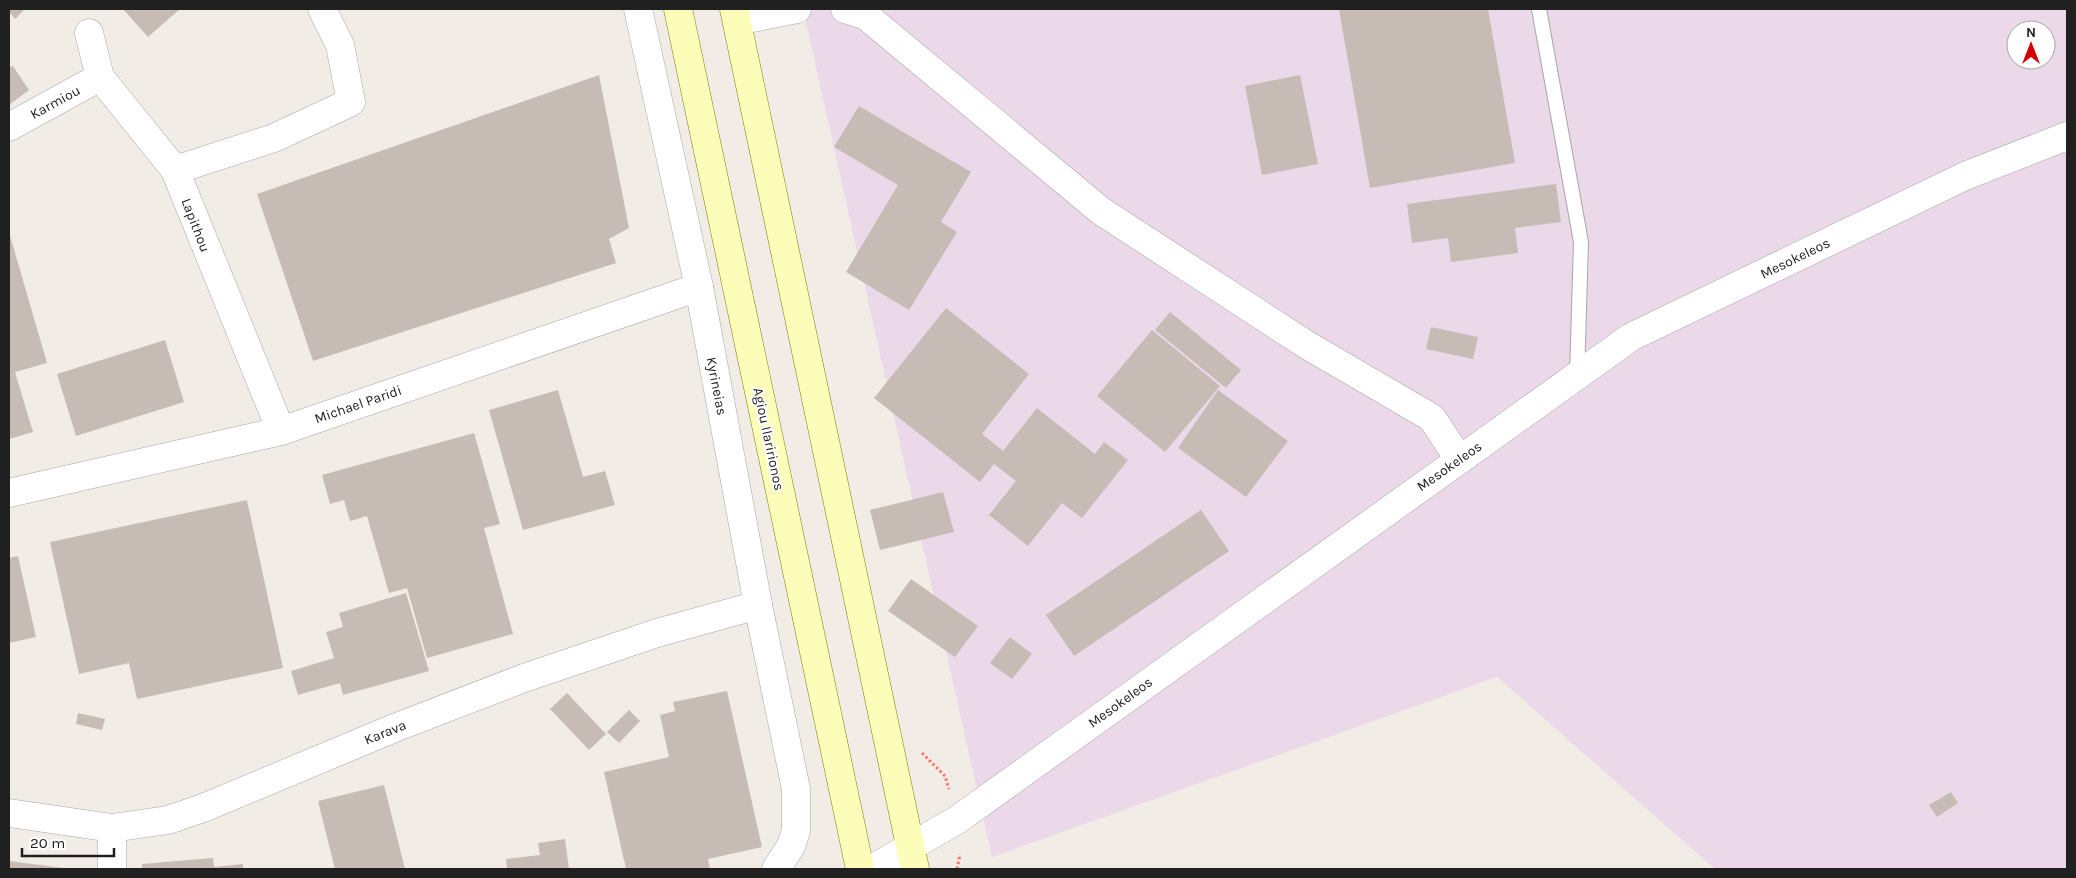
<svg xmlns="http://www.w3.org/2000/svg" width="2076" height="878" font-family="Karla,sans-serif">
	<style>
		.industrial { fill: #ebd8e8; fill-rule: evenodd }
		.building { fill: #c6bcb5 }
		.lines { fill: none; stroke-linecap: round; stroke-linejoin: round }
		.lane-casing { stroke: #a7a7a7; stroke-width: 16 }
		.street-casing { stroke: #a7a7a7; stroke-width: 29 }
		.secondary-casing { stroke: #767f00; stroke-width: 29 }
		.path { stroke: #ff736a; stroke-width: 3; stroke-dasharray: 2.5 2.5; stroke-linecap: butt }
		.lane { stroke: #fff; stroke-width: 14 }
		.street { stroke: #fff; stroke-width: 28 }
		.secondary { stroke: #fcfdb9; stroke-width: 28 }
		.labels { text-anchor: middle; stroke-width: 4; stroke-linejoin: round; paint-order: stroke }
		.street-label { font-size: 14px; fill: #202020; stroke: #fff }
	</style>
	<rect width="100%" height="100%" fill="#f1ede6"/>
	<path class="industrial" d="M803,9H2067V869H1715L1497,677L992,857ZM2016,30H2046V60H2016Z"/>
	<g class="building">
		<path d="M9,9H25L15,19L9,12Z"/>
		<path d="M123,9H180L148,37Z"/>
		<path d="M1339,9H1488L1515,163L1370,188Z"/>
		<path d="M13,66L29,90L9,105V67Z"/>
		<path d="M599,75L629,228L609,239L616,263L313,361L257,194Z"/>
		<path d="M1300,75L1318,164L1262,175L1245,86Z"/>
		<path d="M859,106L971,172L941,222L957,232L909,310L846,272L898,185L834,147Z"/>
		<path d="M1556,184L1561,222L1515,228L1518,253L1451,262L1448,238L1412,243L1407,204Z"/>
		<path d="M9,232L47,363L15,372L33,432L9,439Z"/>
		<path d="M946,308L1029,374L982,434L1003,451L1037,408L1095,454L1104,442L1128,460L1082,518L1062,503L1028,546L989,515L1016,481L994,464L980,482L874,398Z"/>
		<path d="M1170,312L1241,370L1226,388L1155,330Z"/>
		<path d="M1431,327L1478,337L1473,359L1426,349Z"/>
		<path d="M1152,330L1220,386L1165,452L1097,396Z"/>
		<path d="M165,340L184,402L76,436L57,374Z"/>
		<path d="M558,390L583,477L605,471L615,505L523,530L489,410Z"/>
		<path d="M1218,390L1288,441L1246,497L1178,448Z"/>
		<path d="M474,433L500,524L484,528L513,634L427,658L407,588L389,593L367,516L350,521L344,500L330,504L322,475Z"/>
		<path d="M943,492L954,532L880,550L870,510Z"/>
		<path d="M247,500L283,668L137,699L129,663L79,674L50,542Z"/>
		<path d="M1201,510L1229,551L1074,656L1046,615Z"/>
		<path d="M18,556L36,637L9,643V558Z"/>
		<path d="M911,579L978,626L955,657L888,611Z"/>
		<path d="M406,593L429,671L343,695L340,683L298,695L291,671L334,658L326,632L343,627L339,613Z"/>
		<path d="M1010,637L1032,654L1012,679L990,663Z"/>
		<path d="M727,691L762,847L708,859L710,869H626L604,772L669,757L660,715L675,711L673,702Z"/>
		<path d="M567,693L606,734L589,750L550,709Z"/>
		<path d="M629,710L640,721L619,743L607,732Z"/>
		<path d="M78,713L105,719L102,730L76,724Z"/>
		<path d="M384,785L405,869H335L318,801Z"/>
		<path d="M1951,792L1958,803L1937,817L1929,805Z"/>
		<path d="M565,839L569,869H507L506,859L540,855L538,843Z"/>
		<path d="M213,858L214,867L243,864V869H142V864Z"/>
		<path d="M9,861L64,868V869H9Z"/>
	</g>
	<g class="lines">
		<g class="lane-casing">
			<path id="lane" d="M1539,9L1581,242L1577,376"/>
		</g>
		<g class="street-casing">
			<g id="street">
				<path d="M638,9L699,287L758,605L796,789V831L791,846L776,869"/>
				<path d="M845,9L865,15L1101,211L1307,345L1432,418L1459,459"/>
				<path d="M737,21L797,9"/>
				<path d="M89,33L100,77L175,170L281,431"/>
				<path d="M9,127L100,77"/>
				<path d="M175,170L274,138L351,102L340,45L322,9"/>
				<path d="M9,493L281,431L699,287"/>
				<path d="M9,813L112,828L168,820L203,808L397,727L524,678L657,633L758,605"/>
				<path d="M112,869V828"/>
				<path d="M872,869L957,820L1631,337L1965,176L2067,136"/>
			</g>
		</g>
		<g class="secondary-casing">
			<g id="secondary">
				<path d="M678,9L860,869"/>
				<path d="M734,9L915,869"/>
			</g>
		</g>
		<g class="path">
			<path d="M922,753L945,776L949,789"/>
			<path d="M957,869L960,854"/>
		</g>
		<use href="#lane" class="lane"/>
		<use href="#street" class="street"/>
		<use href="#secondary" class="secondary"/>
	</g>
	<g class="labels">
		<g class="street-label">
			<text transform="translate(55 102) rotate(-29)" y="5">Karmiou</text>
			<text transform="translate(196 225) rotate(69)" y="5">Lapithou</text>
			<text transform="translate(1795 258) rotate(-26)" y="5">Mesokeleos</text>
			<text transform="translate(717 386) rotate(79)" y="5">Kyrineias</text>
			<text transform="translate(358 404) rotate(-19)" y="5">Michael Paridi</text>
			<text transform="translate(769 439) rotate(78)" y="5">Agiou Ilaririonos</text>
			<text transform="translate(1449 466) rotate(-35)" y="5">Mesokeleos</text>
			<text transform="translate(1120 702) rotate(-36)" y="5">Mesokeleos</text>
			<text transform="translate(385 732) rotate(-22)" y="5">Karava</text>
		</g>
	</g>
	<rect width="2076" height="878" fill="none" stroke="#202020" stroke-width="20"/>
	<g transform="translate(2031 45)"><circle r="24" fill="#ffffff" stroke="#a6a6a6"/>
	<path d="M0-4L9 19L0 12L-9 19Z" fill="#d10008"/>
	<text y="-8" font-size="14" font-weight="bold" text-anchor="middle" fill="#202020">N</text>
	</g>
	<path d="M22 848v8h92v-8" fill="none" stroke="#202020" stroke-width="2.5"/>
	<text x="30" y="848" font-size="15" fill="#202020" stroke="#ffffff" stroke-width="4" paint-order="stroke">20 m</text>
</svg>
